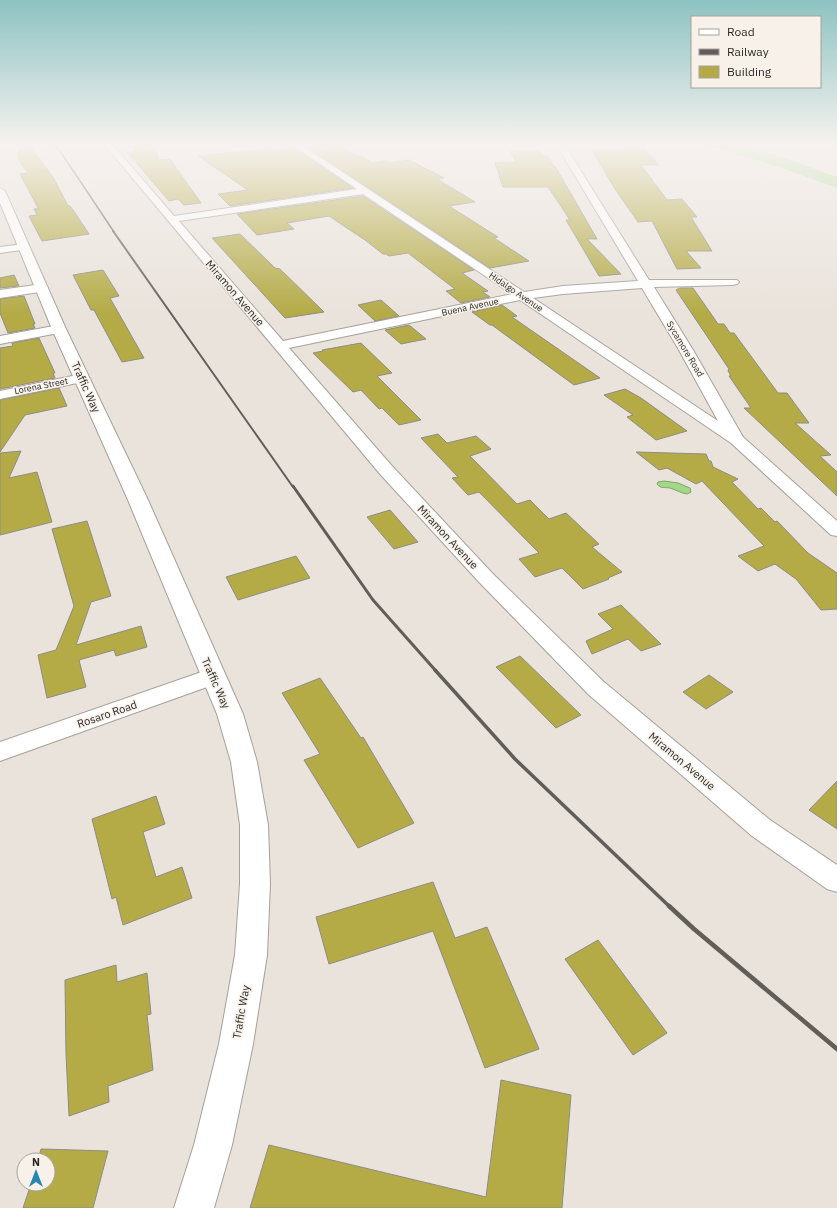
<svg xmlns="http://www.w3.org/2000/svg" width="837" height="1208" font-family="'IBM Plex Sans',sans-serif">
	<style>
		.water { fill: #a2d989; stroke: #7fa46c }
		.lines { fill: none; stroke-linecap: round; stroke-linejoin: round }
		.river { fill: #a2d989; fill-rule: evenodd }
		.building { fill: #b4ab47; stroke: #8d8c84 }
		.street-casing { stroke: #a6a099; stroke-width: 2 }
		.secondary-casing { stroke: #a6a099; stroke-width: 2 }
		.street { fill: #fff; fill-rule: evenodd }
		.secondary { fill: #fff; fill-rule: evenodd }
		.rail-far4 { stroke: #615e5a; stroke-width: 1.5 }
		.rail-far3 { stroke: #615e5a; stroke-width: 2 }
		.rail-far2 { stroke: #615e5a; stroke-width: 3 }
		.rail-far1 { stroke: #615e5a; stroke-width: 3.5 }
		.rail { stroke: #615e5a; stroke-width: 4.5 }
		.labels { text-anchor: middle; stroke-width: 3; stroke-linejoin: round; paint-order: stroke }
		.far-street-label { font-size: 9px; fill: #2c2a27; stroke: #f7f1e9 }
		.street-label { font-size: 11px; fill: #2c2a27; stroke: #f7f1e9 }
	</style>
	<rect width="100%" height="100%" fill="#eae3dc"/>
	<path class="water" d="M664,481L678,483L690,488L691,492L687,494C681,493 676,490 670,488C664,487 661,489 657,484L658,482Z"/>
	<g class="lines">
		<path class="river" d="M710,144C747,141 802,164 837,177V188L785,169L713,147Z"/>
	</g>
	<g class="building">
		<path d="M154,144L159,160L170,159L201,203L184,205L178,199L169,201L127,152H134L133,146Z"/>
		<path d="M330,144L333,145H340L358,156H361L373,163L386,161L389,163L409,160L444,178L437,179L475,202L449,206L498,237L494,238L529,261L490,268L307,147Z"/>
		<path d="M31,148L53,177L68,206H70L73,210L89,234L42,241L29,216L37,215L34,209L38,208L20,174L28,173L19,161L18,149Z"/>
		<path d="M273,148L276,150L294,148L353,188L230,206L218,194L248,190L198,156Z"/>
		<path d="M621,148H644L659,165H641L667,200L682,199L697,217H691L712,251H686L701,268L677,269L652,221L638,222L615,189L592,150H622Z"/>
		<path d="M510,151H538L543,156H548L553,166H555L597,239H587L621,274L599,276L566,220H570L548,187H503L495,163L516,162Z"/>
		<path d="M363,196L474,270L462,273L488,291L483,292L490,297L461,303L446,291L455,289L408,253L389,256L386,254H383L365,240L329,216L287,223L294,229L257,235L237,214Z"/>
		<path d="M240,234L275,268L280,269L324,312L285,318L212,238Z"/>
		<path d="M103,270L119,296L110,298L144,358L122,362L94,310H91L73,275Z"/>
		<path d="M14,275L19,286L0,288V278Z"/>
		<path d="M680,288H693L718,324H724L730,333H734L778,393H787L809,423H795L831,455L820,456L837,472V496L744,408H751L729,376H731L728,371L729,369L676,290Z"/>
		<path d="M24,296L35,324H33L35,328L8,333L0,313V299Z"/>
		<path d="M381,300L399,316L375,321L358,305Z"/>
		<path d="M502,305L517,316L512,317L600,378L574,385L492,325H490L472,312Z"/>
		<path d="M409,325L426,339L401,344L385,330Z"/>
		<path d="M39,338L55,373H53L55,378L0,389V348L13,346L12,343Z"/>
		<path d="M361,343L392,373L377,376L421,420L399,425L382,408L379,409L361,390L353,392L313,353L323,351L322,350Z"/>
		<path d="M59,388L67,406L25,415L0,452V400Z"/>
		<path d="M625,389L641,398L687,431L656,440L627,417L633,415L604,395Z"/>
		<path d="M438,434L447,443L476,436L491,449L470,456L517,504L530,500L549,519L566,513L599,544L592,547L622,572L608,578L609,579L583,589L562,568L535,577L519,559L539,553L479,492L468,495L452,478L458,477L421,438Z"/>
		<path d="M21,451L9,478L37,472L52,522L0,535V453Z"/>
		<path d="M636,452L706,454L709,461H711L713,467L738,479L732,482L758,509L761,508L775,522L777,521L808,553L837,573V609L821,610L796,579L775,564L758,571L738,556L764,546L702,481L696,484L667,468L659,470Z"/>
		<path d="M390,510L418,542L394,549L367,517Z"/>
		<path d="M87,521L111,596L91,602L76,645L141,626L147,647L116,656L114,650L79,660L86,687L47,698L38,655L56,650L74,606L52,529Z"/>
		<path d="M296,556L310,578L238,600L226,577Z"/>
		<path d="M621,605L661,644L641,651L628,639L592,654L586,641L613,629L598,614Z"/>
		<path d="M520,656L581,715L556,728L496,667Z"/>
		<path d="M709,675L733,692L706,709L683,692Z"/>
		<path d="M320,678L361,738L363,737L414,823L358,848L304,760L320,754L282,693Z"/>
		<path d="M837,781V829L809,810Z"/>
		<path d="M156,796L165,824L143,832L156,877L182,867L192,898L123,925L116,897L112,899L92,819Z"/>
		<path d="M433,882L455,938L487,927L539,1049L485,1068L433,931L329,964L316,917Z"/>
		<path d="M598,940L667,1033L633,1055L565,959Z"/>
		<path d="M116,965L117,982L147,973L151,1014L147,1015L153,1070L108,1086L109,1102L69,1116L66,1054L65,980Z"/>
		<path d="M501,1080L571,1095L562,1208H250L269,1145L486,1197Z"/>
		<path d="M41,1149L108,1151L93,1208H23L31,1184H48V1160H38Z"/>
	</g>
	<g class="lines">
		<g class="street-casing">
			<g id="street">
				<path d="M104,144H112L174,216L357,189L291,144H300L524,292L563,286L638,281L556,144H564L649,280H737L739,282L737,284L733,285L654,287L693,350L743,437L837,521V536L831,535L731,443L520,300L289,348L392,466L493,574L604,682L770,820L837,865V892L827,889L752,836L588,694L479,582L380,474ZM363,194L512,294L283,341L179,221ZM642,288L679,350L718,421L533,298L563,294Z"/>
				<path d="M24,244L29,247L28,249L0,253V247Z"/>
				<path d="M42,284L46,285L48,288L46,291L0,298V290Z"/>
				<path d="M59,325L64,326L65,329L64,332L0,344V336Z"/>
				<path d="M82,374L87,375L89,378L87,381L0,399V391Z"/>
				<path d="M213,668L221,670L224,676L221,682L0,761V742Z"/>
			</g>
		</g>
		<g class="secondary-casing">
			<path id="secondary" d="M0,188L5,191L66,329L148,500L243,714L257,762L268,825L270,884L267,955L253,1044L232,1145L214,1208H174L194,1145L219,1044L235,955L240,884V825L231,762L217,714L128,500L52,329L0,203Z"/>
		</g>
		<use href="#street" class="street"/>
		<use href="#secondary" class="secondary"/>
		<path class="rail-far4" d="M53,144L62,154L114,232"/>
		<path class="rail-far3" d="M113,231L293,487"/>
		<path class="rail-far2" d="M293,486L373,600L436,671"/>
		<path class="rail-far1" d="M435,670L515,759L670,907"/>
		<path class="rail" d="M669,906L694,929L837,1049"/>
	</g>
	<linearGradient id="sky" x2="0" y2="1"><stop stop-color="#8cc3c2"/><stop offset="0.46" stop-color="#f6f2ef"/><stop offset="1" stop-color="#f6f2ef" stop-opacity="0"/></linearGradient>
	<rect width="837" height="313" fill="url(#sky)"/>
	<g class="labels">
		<g class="far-street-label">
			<text transform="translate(516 292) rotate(34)" y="3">Hidalgo Avenue</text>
			<text transform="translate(470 307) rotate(-12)" y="3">Buena Avenue</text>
			<text transform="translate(685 349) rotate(59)" y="3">Sycamore Road</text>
			<text transform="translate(41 386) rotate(-11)" y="3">Lorena Street</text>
		</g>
		<g class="street-label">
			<text transform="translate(235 293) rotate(49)" y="4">Miramon Avenue</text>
			<text transform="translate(86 387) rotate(66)" y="4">Traffic Way</text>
			<text transform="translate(448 537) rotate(47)" y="4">Miramon Avenue</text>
			<text transform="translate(216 683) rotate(66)" y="4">Traffic Way</text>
			<text transform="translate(107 714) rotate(-19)" y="4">Rosaro Road</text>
			<text transform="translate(682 761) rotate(40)" y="4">Miramon Avenue</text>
			<text transform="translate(241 1012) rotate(-80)" y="4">Traffic Way</text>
		</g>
	</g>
	<rect x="691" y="16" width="130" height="72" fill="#f7f1e9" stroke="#a6a19b"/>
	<rect x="699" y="29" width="20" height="6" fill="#ffffff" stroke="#a6a19b"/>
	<text x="727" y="36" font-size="12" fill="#2c2a27">Road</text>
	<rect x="699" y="49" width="20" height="6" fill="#615e5a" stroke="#a6a19b"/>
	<text x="727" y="56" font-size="12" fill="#2c2a27">Railway</text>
	<rect x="699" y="66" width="20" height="12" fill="#b4ab47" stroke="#a6a19b"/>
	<text x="727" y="76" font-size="12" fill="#2c2a27">Building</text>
	<g transform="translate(36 1172)"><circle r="19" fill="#f7f1e9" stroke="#a6a19b"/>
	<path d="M0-3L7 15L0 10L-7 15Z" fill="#2887b2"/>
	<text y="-6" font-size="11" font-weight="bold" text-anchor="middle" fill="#2c2a27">N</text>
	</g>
</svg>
